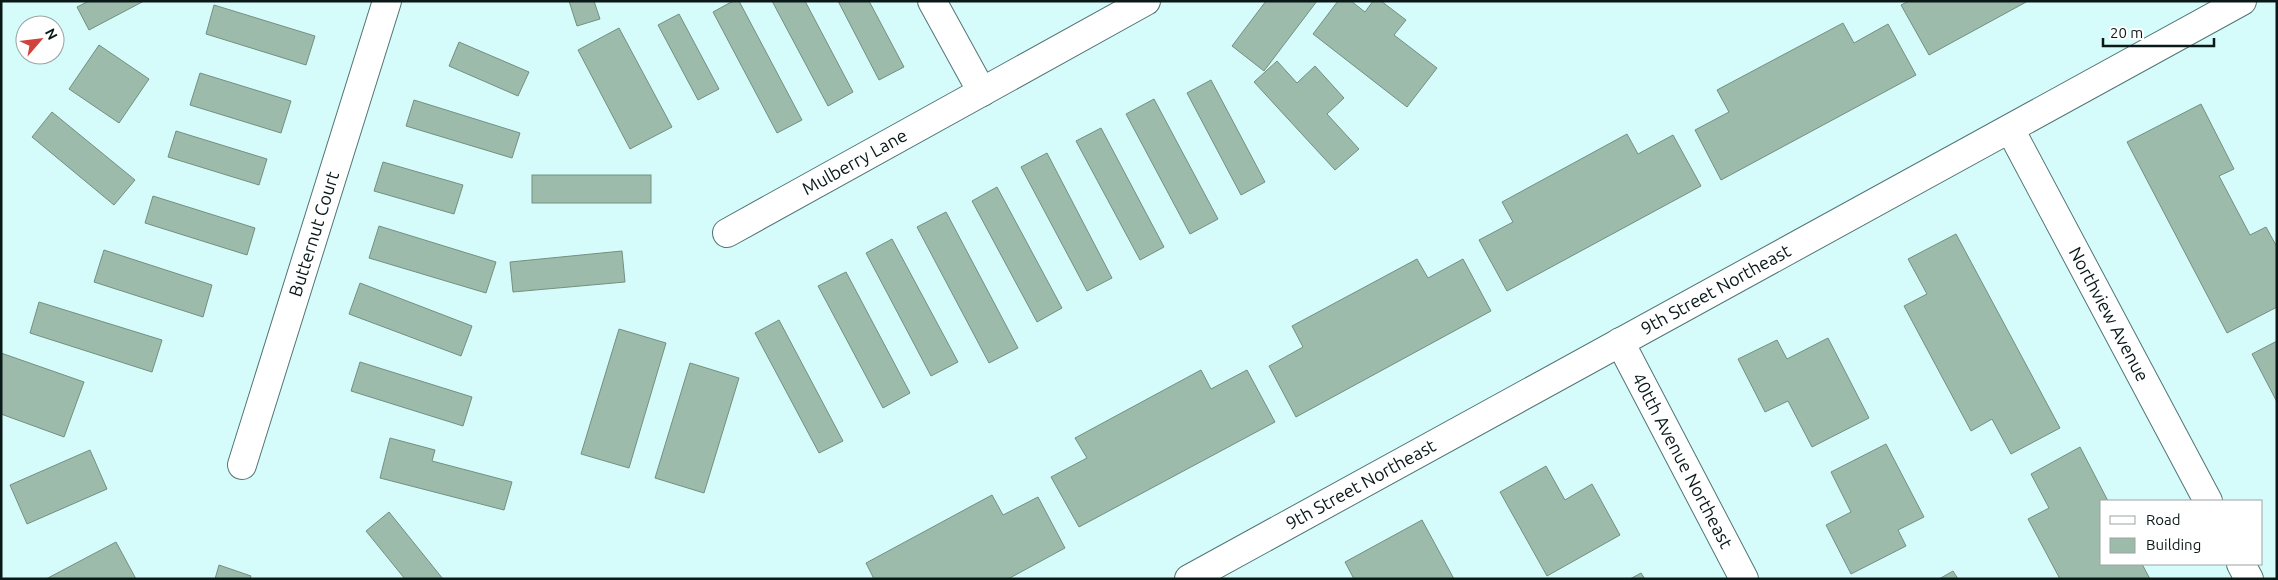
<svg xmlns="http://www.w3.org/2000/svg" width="2278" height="580" font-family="Ubuntu,sans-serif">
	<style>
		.building { fill: #9dbbaa; stroke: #739080 }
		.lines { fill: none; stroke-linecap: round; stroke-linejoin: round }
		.street-casing { stroke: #527574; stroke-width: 30 }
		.street { stroke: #fff; stroke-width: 28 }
		.labels { text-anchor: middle; stroke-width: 5; stroke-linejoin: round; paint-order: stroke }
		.street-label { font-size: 18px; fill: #0a1818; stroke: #fff }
	</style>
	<rect width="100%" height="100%" fill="#d5fcfb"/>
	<g class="building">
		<path d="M89,1H144L89,30L77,7Z"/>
		<path d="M569,1H594L600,19L577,26Z"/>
		<path d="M733,1H739L802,120L777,133L713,12Z"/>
		<path d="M772,1H805L853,92L828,106Z"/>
		<path d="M838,1H869L904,67L879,80Z"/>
		<path d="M1266,1H1317L1264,71L1232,46Z"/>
		<path d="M1338,1H1351L1365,12L1373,1H1381L1406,20L1394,35L1437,68L1407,107L1313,34Z"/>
		<path d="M1909,1H2028L1929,55L1901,5Z"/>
		<path d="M214,5L315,36L306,65L206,34Z"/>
		<path d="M679,14L719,89L698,100L658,25Z"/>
		<path d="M1843,23L1854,43L1888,24L1916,75L1721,180L1695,130L1729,112L1717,90Z"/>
		<path d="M619,28L672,127L630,149L578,50Z"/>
		<path d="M459,42L529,72L518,96L449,66Z"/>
		<path d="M99,45L149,79L119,123L69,89Z"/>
		<path d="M1277,61L1297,83L1315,66L1344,98L1327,114L1359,149L1335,170L1254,82Z"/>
		<path d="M200,73L291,101L281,133L190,105Z"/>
		<path d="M1211,80L1265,182L1241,195L1187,93Z"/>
		<path d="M1154,99L1218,219L1190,234L1126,114Z"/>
		<path d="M414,100L520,133L512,158L406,126Z"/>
		<path d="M2201,104L2234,169L2219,176L2250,235L2266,227L2277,247V307L2227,333L2127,142Z"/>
		<path d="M52,112L135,180L114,205L32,137Z"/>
		<path d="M1101,128L1164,247L1140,260L1076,141Z"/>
		<path d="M176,131L267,159L259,185L168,157Z"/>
		<path d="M1627,134L1638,154L1673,135L1701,186L1507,291L1479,240L1513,222L1502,202Z"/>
		<path d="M1047,153L1112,278L1087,291L1021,167Z"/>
		<path d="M383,162L463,185L454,214L374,191Z"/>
		<rect x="532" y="175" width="119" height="28"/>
		<path d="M997,187L1062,308L1037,322L972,201Z"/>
		<path d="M153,196L255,228L247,255L145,223Z"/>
		<path d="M946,212L1018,348L989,363L917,227Z"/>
		<path d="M379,226L496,262L486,293L369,258Z"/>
		<path d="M1956,234L2060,428L2011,454L1992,419L1971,431L1904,306L1927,294L1908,259Z"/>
		<path d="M892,239L958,362L931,376L866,253Z"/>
		<path d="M104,250L212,285L203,317L94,282Z"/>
		<path d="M622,251L625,282L513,292L510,262Z"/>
		<path d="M1417,259L1428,278L1463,259L1491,311L1296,417L1269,366L1303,347L1292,326Z"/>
		<path d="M846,272L910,393L883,408L818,286Z"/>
		<path d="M360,283L472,326L461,356L349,314Z"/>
		<path d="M39,302L162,340L152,372L30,333Z"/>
		<path d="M779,320L843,441L819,453L755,333Z"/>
		<path d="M619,329L666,343L629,468L581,454Z"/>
		<path d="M1828,338L1869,418L1812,447L1788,401L1765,412L1738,359L1777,340L1787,359Z"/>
		<path d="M2277,341V402L2252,354Z"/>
		<path d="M1,353L84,382L64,437L1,414Z"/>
		<path d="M360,362L472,397L463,426L351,391Z"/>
		<path d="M690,363L739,378L704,493L655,478Z"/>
		<path d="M1201,370L1211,389L1247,370L1275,422L1079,527L1051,477L1087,458L1075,438Z"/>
		<path d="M390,438L435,450L432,461L512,482L504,510L380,478Z"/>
		<path d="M1886,444L1924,517L1898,530L1906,546L1851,574L1826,525L1851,512L1831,472Z"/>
		<path d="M2080,447L2108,501H2102V564H2142L2150,579H2060L2028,519L2049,508L2031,474Z"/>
		<path d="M90,450L107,489L27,524L10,485Z"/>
		<path d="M1546,466L1565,500L1592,484L1620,535L1547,576L1500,492Z"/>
		<path d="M992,495L1003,515L1038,497L1065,548L1008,579H874L866,563Z"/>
		<path d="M389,512L443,579H405L366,531Z"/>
		<path d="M1422,520L1454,579H1354L1345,562Z"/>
		<path d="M116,542L136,579H46Z"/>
		<path d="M219,565L251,576L250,579H215Z"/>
		<path d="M1953,571L1958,579H1939Z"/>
		<path d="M1641,573L1645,579H1630Z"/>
	</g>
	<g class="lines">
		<g class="street-casing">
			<g id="street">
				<path d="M932,1L982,92"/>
				<path id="s1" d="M2010,129L2208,501"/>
				<path id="s2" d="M727,233L1146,1"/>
				<path id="s3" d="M1620,342L1744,579"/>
				<path id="s4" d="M242,465L387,1"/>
				<path d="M2241,564L2249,579"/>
				<path id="s5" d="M1189,579L2242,1"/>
			</g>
		</g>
		<use href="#street" class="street"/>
	</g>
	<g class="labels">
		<g class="street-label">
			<text dy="6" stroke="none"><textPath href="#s2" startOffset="146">Mulberry Lane</textPath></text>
			<text dy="6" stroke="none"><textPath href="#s4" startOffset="242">Butternut Court</textPath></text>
			<text dy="6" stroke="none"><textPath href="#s5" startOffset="601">9th Street Northeast</textPath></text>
			<text dy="6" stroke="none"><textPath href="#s1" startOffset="210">Northview Avenue</textPath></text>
			<text dy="6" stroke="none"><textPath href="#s3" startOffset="134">40tth Avenue Northeast</textPath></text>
			<text dy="6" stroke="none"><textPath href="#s5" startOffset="196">9th Street Northeast</textPath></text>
		</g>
	</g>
	<rect width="2278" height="580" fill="none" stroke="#0a1818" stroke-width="5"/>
	<rect x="2100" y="500" width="162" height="65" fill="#ffffff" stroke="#9da3a3"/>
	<rect x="2110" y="516" width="25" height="8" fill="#ffffff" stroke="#9da3a3"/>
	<text x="2146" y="525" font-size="15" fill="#0a1818">Road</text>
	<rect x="2110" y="538" width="25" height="15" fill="#9dbbaa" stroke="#9da3a3"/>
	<text x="2146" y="550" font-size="15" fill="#0a1818">Building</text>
	<g transform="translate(40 40) rotate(62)"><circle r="24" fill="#ffffff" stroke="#9da3a3"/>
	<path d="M0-4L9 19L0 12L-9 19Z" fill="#d0423a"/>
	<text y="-8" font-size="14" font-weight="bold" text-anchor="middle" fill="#0a1818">N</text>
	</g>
	<path d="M2103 38v8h111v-8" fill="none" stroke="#0a1818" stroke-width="2.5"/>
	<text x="2110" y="38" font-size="15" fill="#0a1818" stroke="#ffffff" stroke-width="4" paint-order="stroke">20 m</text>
</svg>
